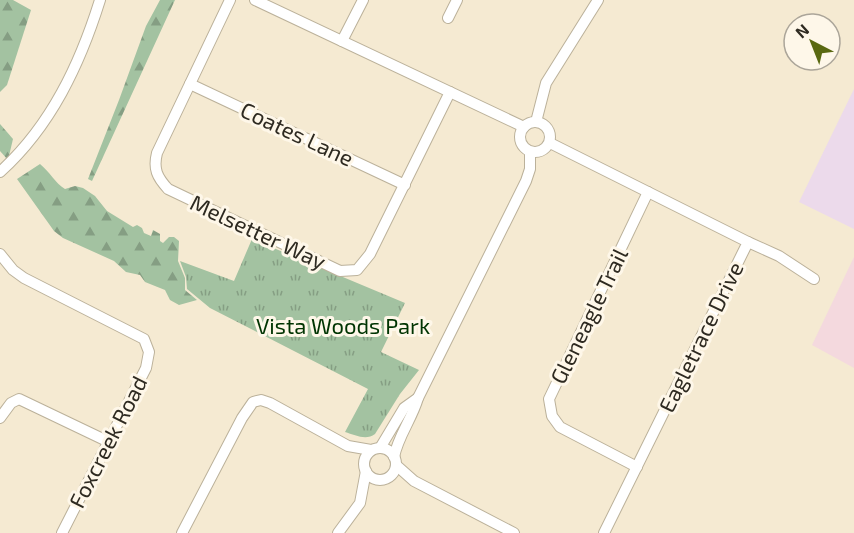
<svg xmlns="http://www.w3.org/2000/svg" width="854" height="533" font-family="'Exo 2',sans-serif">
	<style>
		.commercial { fill: #f4d9de }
		.industrial { fill: #ecdaeb }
		.grass { fill: url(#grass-tufts) }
		.forest { fill: url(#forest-firs) }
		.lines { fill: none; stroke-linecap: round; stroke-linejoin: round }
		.minor-casing { stroke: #bbb19a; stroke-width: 12 }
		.minor { stroke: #fff; stroke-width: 10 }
		.labels { text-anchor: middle; stroke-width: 6; stroke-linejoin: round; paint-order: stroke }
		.street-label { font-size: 22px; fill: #2e2a21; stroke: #fef7e9 }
		.park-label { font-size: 22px; fill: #003402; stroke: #fef7e9 }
	</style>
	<defs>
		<pattern id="grass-tufts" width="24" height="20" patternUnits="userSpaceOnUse" patternTransform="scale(1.5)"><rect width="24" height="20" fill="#a3c2a1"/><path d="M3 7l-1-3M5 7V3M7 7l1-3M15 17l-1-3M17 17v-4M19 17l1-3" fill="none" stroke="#859e83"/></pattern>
		<pattern id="forest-firs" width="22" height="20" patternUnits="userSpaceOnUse" patternTransform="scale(1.5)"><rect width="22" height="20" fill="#a3c2a1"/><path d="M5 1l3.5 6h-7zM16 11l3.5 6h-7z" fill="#859e83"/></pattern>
	</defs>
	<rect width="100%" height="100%" fill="#f5ead2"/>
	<path class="commercial" d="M854,257V368L812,345Z"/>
	<path class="industrial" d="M854,89V229L799,202Z"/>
	<path class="grass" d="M252,239L405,303L381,352L419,370L400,394L375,434C366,441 355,435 345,432L368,389L210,308L187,289L186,277L180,261L234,281Z"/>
	<g class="forest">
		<path d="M0,0H13L31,10L7,85L0,92Z"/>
		<path d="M160,0H175L92,181L88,179L119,100L146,26Z"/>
		<path d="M0,124L13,139L8,160L0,151Z"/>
		<path d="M40,164C50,172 55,183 65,189L75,186L83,188L95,196L107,211L133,227L137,225L142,228L144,233L151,236L153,230L160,234V241L163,243L169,237H174L179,241L178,261L185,278V290L197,300L179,305L170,300L165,290L145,282L140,275L126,272L114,261L63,238L54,231L17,179Z"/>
	</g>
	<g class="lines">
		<g class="minor-casing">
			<g id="minor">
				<path d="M230,0L157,153C153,169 157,177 168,189L340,271L357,270L370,254L450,92"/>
				<path d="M255,0L524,127"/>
				<path d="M448,18L457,0"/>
				<path d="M342,41L363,0"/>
				<path d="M190,84L405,185"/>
				<circle cx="535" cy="137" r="15"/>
				<path d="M536,122L546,83L598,0"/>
				<path d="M550,143L748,242L604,533"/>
				<path d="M0,172C51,126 80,64 100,0"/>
				<path d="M748,242L779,256L814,279"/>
				<path d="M0,254L13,270L24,278L144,339L149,352L146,368L62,533"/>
				<path d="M0,418L11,403L19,399L109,442"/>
				<path d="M380,448L404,408L418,398"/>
				<circle cx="380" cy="464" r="16"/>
				<path d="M394,457C398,436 412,419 418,398L526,181L530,169V152"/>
				<path d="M396,465L414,481L514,533"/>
				<path d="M637,467L560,427L552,416L549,399L648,192"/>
				<path d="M182,533L242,418L253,402L261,400L270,403L348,446L371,450"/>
				<path d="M338,533L360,503L366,471"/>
			</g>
		</g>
		<use href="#minor" class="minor"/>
	</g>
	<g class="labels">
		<g class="street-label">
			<text transform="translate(297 134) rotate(25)" y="8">Coates Lane</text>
			<text transform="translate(258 232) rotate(25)" y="8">Melsetter Way</text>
			<text transform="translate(589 316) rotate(-64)" y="8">Gleneagle Trail</text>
			<text transform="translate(701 337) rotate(-64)" y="8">Eagletrace Drive</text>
			<text transform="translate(108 442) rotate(-63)" y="8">Foxcreek Road</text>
		</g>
		<g class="park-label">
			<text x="343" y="334">Vista Woods Park</text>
		</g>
	</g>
	<g transform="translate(812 42) rotate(318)"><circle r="28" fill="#fef7e9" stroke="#aba599" stroke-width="1.5"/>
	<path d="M0-4.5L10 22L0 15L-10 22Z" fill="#596810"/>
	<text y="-9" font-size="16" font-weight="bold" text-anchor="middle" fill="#2e2a21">N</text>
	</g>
</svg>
